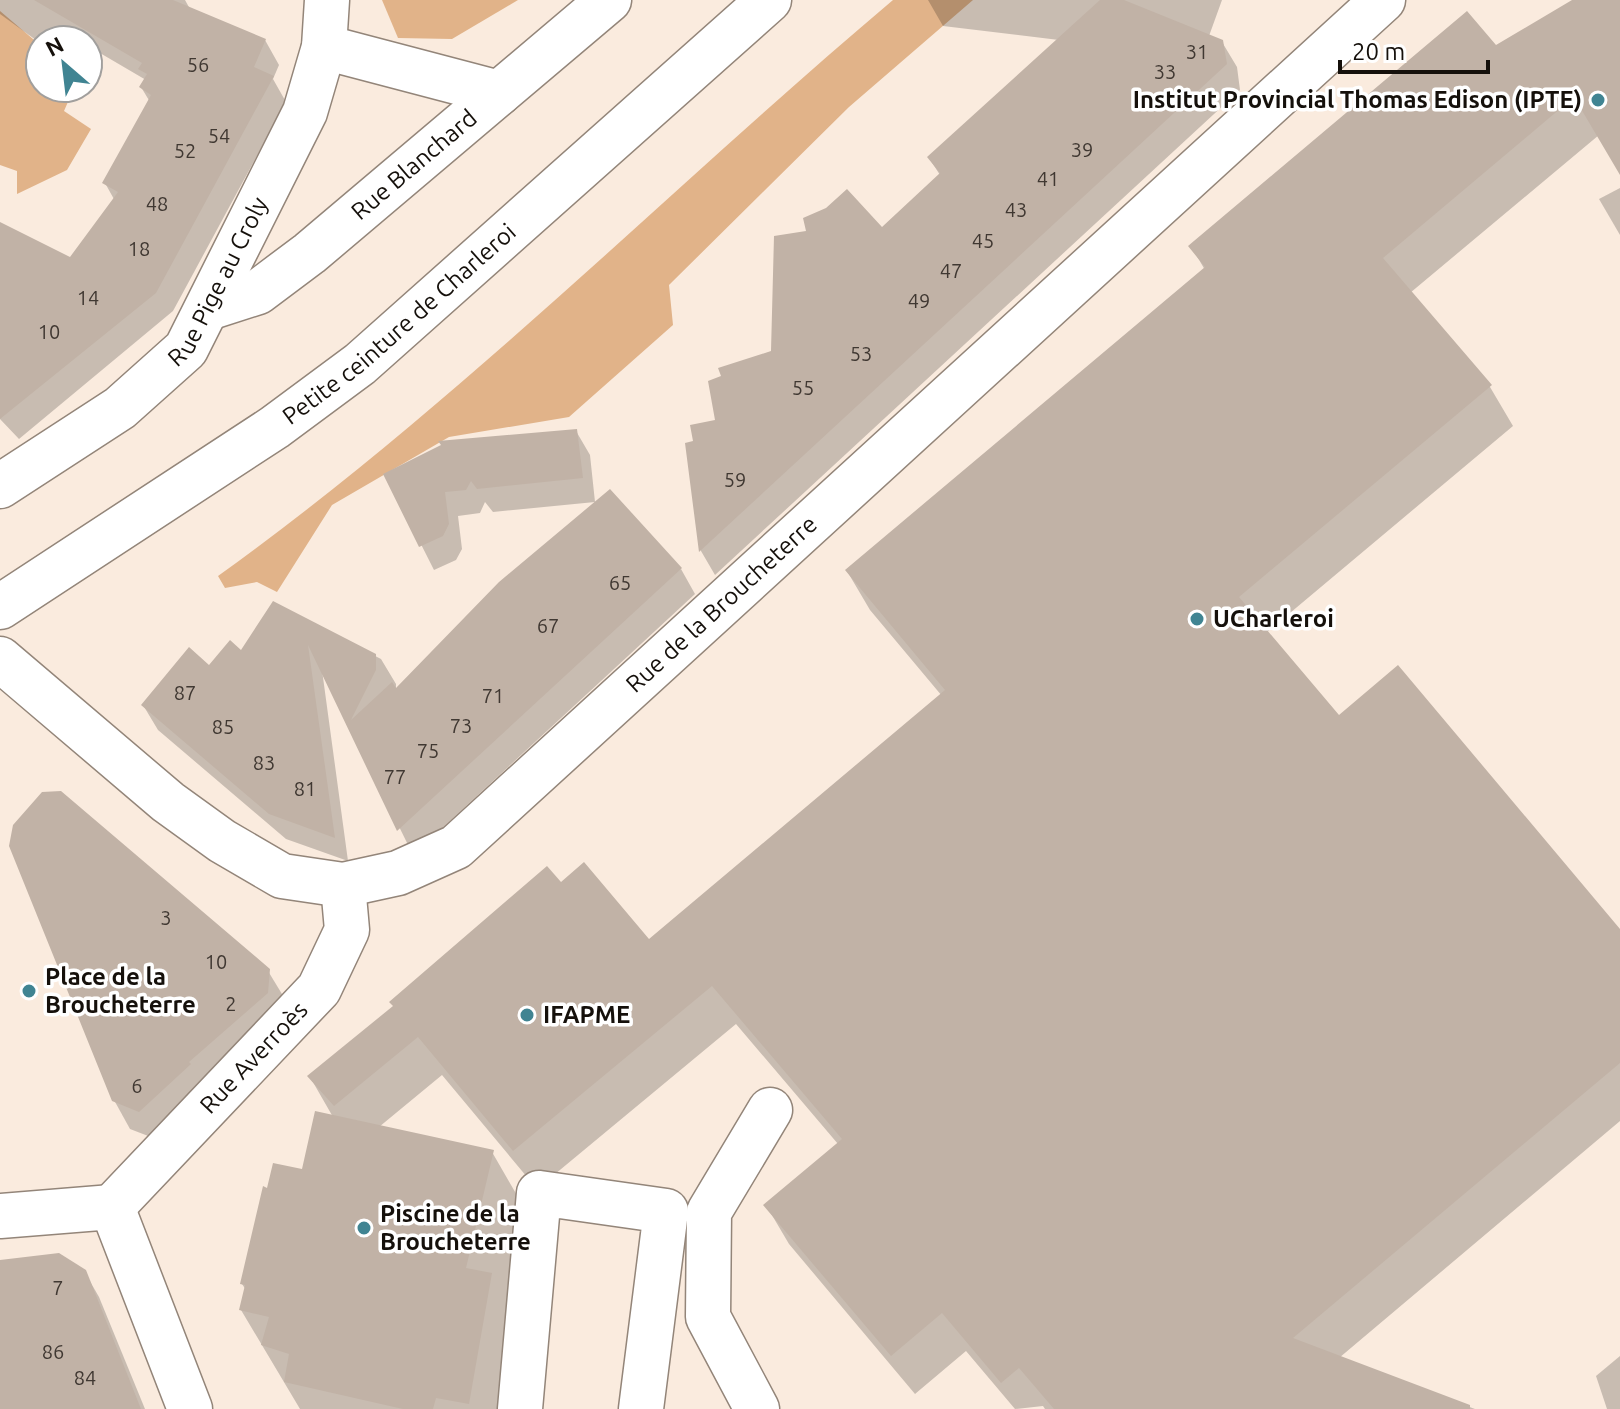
<svg xmlns="http://www.w3.org/2000/svg" width="1620" height="1409" font-family="Ubuntu,sans-serif">
	<style>
		.green { fill: #e1b389 }
		.shadow { fill: #0003 }
		.building { fill: #c1b2a6 }
		.lines { fill: none; stroke-linecap: round; stroke-linejoin: round }
		.minor-casing { stroke: #938579; stroke-width: 47 }
		.major-casing { stroke: #938579; stroke-width: 47 }
		.highway-casing { stroke: #938579; stroke-width: 47 }
		.minor { stroke: #fff; stroke-width: 44 }
		.major { stroke: #fff; stroke-width: 44 }
		.highway { stroke: #fff; stroke-width: 44 }
		.poi-dot { fill: #408492; stroke: #fff; stroke-width: 3 }
		.labels { text-anchor: middle; stroke-width: 7; stroke-linejoin: round; paint-order: stroke }
		.number-label { font-size: 20px; fill: #403832 }
		.poi-label { font-size: 24px; font-weight: bold; fill: #15100b; stroke: #fff; text-anchor: start }
		.street-label { font-size: 24px; fill: #15100b; stroke: #fff }
	</style>
	<rect width="100%" height="100%" fill="#faebde"/>
	<g class="green">
		<path d="M382,0H518L452,39L398,38Z"/>
		<path d="M893,0H973L849,107L669,285L673,325L569,417L449,437L332,505L277,592L257,582L225,588L218,576C459,403 667,191 893,0Z"/>
		<path d="M0,11L40,45V88H74L64,111L91,129L67,170L17,194V171L0,165Z"/>
	</g>
	<g class="shadow">
		<path d="M0,0H185L190,9L265,40L279,65L273,79L286,102L173,311L19,439L0,419V239L70,259L115,201L105,183L150,102L141,87L146,80L88,46V40H40V43L0,14Z"/>
		<path d="M928,0H1222L1209,36L1222,42L1237,67L1240,90L715,575L701,551L687,444L695,443L717,422L882,230L940,175L929,158L1059,40L943,26Z"/>
		<path d="M1576,0H1620V172L1599,135L1410,293L1490,387L1513,426L1266,633L1338,718L1620,932V1121L1339,1358L1475,1409H1045L1043,1406L1015,1409L966,1351L915,1394L789,1244L766,1205L838,1144L736,1024L537,1189L442,1075L379,1127L492,1152L529,1216L515,1409H300L241,1310L246,1290L242,1284L268,1190L303,1171L333,1117L310,1077L561,885L649,942L942,696L870,610L847,571L1205,270L1191,246L1495,48Z"/>
		<path d="M1620,188V235L1599,199Z"/>
		<path d="M576,431L590,455L595,502L493,512L485,502L480,513L458,516L462,549L456,560L434,570L386,475Z"/>
		<path d="M681,569L695,594L413,855L322,670L348,861L286,839L158,730L143,705L241,653L274,604L381,659L396,684V691Z"/>
		<path d="M268,971L285,999L156,1139L130,1129L114,1100Z"/>
		<path d="M0,1261L84,1271L99,1297L145,1409H0Z"/>
		<path d="M1620,1356V1409H1607L1596,1376Z"/>
	</g>
	<g class="building">
		<path d="M34,0H173L266,39L254,67L274,76L156,293L0,419V222L70,257L118,192L102,183L151,95L139,87L147,74L138,69L142,63Z"/>
		<path d="M1100,0H1124L1223,40L1227,64L699,552L685,443L693,441L690,425L715,420L708,381L721,376L718,368L771,351L774,236L806,231L803,218L826,208L847,189L882,227L940,173L927,157Z"/>
		<path d="M1572,0H1620V175L1574,97L1383,258L1492,385L1239,597L1339,715L1398,665L1620,929V1063L1293,1338L1470,1405V1409H1054L1019,1368L1001,1383L942,1313L891,1356L763,1205L842,1139L712,986L513,1151L418,1037L334,1106L307,1076L393,1006L389,1002L547,866L561,882L584,862L649,939L945,690L845,570L1205,267L1188,246L1467,11L1496,45Z"/>
		<path d="M577,429L583,478L477,489L471,481L466,490L445,492L449,524L443,536L419,547L383,474L441,445L438,441Z"/>
		<path d="M610,489L682,568L397,831L308,645L335,838L269,814L141,705L189,647L209,665L230,640L241,650L273,601L376,654V670L351,720L392,682L396,688L499,582Z"/>
		<path d="M61,791L270,969L268,993L189,1062L191,1064L139,1112L112,1101L9,846L13,825L42,792Z"/>
		<path d="M315,1111L494,1150L466,1268L492,1273L469,1404L436,1398L433,1409H403L284,1382L289,1354L261,1345L269,1317L239,1310L245,1285L240,1284L263,1186L267,1188L273,1163L302,1169Z"/>
		<path d="M59,1253L86,1270L141,1409H0V1260Z"/>
	</g>
	<g class="lines">
		<g class="minor-casing">
			<g id="minor">
				<path d="M324,47L499,93"/>
				<path id="s1" d="M208,308L258,292L310,253L609,0"/>
				<path id="s2" d="M0,486L120,408L186,349L305,112L324,47L327,0"/>
				<path id="s3" d="M112,1207L319,989L347,930L343,885"/>
				<path d="M112,1207L190,1409"/>
				<path d="M0,1216L112,1207"/>
				<path d="M520,1409L539,1193L666,1211L641,1409"/>
				<path d="M757,1409L708,1317L709,1212L770,1110"/>
			</g>
		</g>
		<g class="major-casing">
			<g id="major">
				<path id="s4" d="M0,659L168,802L222,841L282,876L343,885L398,873L456,847L1383,0"/>
			</g>
		</g>
		<g class="highway-casing">
			<g id="highway">
				<path id="s5" d="M0,607L275,427L360,364L769,0"/>
			</g>
		</g>
		<use href="#minor" class="minor"/>
		<use href="#major" class="major"/>
		<use href="#highway" class="highway"/>
	</g>
	<g class="poi-dot">
		<circle cx="1598" cy="100" r="8"/>
		<circle cx="1197" cy="619" r="8"/>
		<circle cx="29" cy="991" r="8"/>
		<circle cx="527" cy="1015" r="8"/>
		<circle cx="364" cy="1228" r="8"/>
	</g>
	<g class="labels">
		<g class="number-label">
			<text x="1197" y="59">31</text>
			<text x="198" y="72">56</text>
			<text x="1165" y="79">33</text>
			<text x="219" y="143">54</text>
			<text x="1082" y="157">39</text>
			<text x="185" y="158">52</text>
			<text x="1048" y="186">41</text>
			<text x="157" y="211">48</text>
			<text x="1016" y="217">43</text>
			<text x="983" y="248">45</text>
			<text x="139" y="256">18</text>
			<text x="951" y="278">47</text>
			<text x="88" y="305">14</text>
			<text x="919" y="308">49</text>
			<text x="49" y="339">10</text>
			<text x="861" y="361">53</text>
			<text x="803" y="395">55</text>
			<text x="735" y="487">59</text>
			<text x="620" y="590">65</text>
			<text x="548" y="633">67</text>
			<text x="185" y="700">87</text>
			<text x="493" y="703">71</text>
			<text x="461" y="733">73</text>
			<text x="223" y="734">85</text>
			<text x="428" y="758">75</text>
			<text x="264" y="770">83</text>
			<text x="395" y="784">77</text>
			<text x="305" y="796">81</text>
			<text x="166" y="925">3</text>
			<text x="216" y="969">10</text>
			<text x="231" y="1011">2</text>
			<text x="137" y="1093">6</text>
			<text x="58" y="1295">7</text>
			<text x="53" y="1359">86</text>
			<text x="85" y="1385">84</text>
		</g>
		<g class="poi-label">
			<text x="1582" y="108" text-anchor="end">Institut Provincial Thomas Edison (IPTE)</text>
			<text x="1213" y="627">UCharleroi</text>
			<text x="45" y="985">Place de la<tspan x="45" dy="28">Broucheterre</tspan></text>
			<text x="543" y="1023">IFAPME</text>
			<text x="380" y="1222">Piscine de la<tspan x="380" dy="28">Broucheterre</tspan></text>
		</g>
		<g class="street-label">
			<text dy="8" stroke="none"><textPath href="#s1" startOffset="254">Rue Blanchard</textPath></text>
			<text dy="8" stroke="none"><textPath href="#s2" startOffset="306">Rue Pige au Croly</textPath></text>
			<text dy="8" stroke="none"><textPath href="#s5" startOffset="490">Petite ceinture de Charleroi</textPath></text>
			<text dy="8" stroke="none"><textPath href="#s4" startOffset="898">Rue de la Broucheterre</textPath></text>
			<text dy="8" stroke="none"><textPath href="#s3" startOffset="206">Rue Averroès</textPath></text>
		</g>
	</g>
	<g transform="translate(64 64) rotate(332)"><circle r="38" fill="#ffffff" stroke="#a19f9d" stroke-width="2"/>
	<path d="M0-6L14 30L0 20L-14 30Z" fill="#408492"/>
	<text y="-12" font-size="22" font-weight="bold" text-anchor="middle" fill="#15100b">N</text>
	</g>
	<path d="M1340 60v12h148v-12" fill="none" stroke="#15100b" stroke-width="4"/>
	<text x="1352" y="60" font-size="24" fill="#15100b" stroke="#ffffff" stroke-width="6" paint-order="stroke">20 m</text>
</svg>
